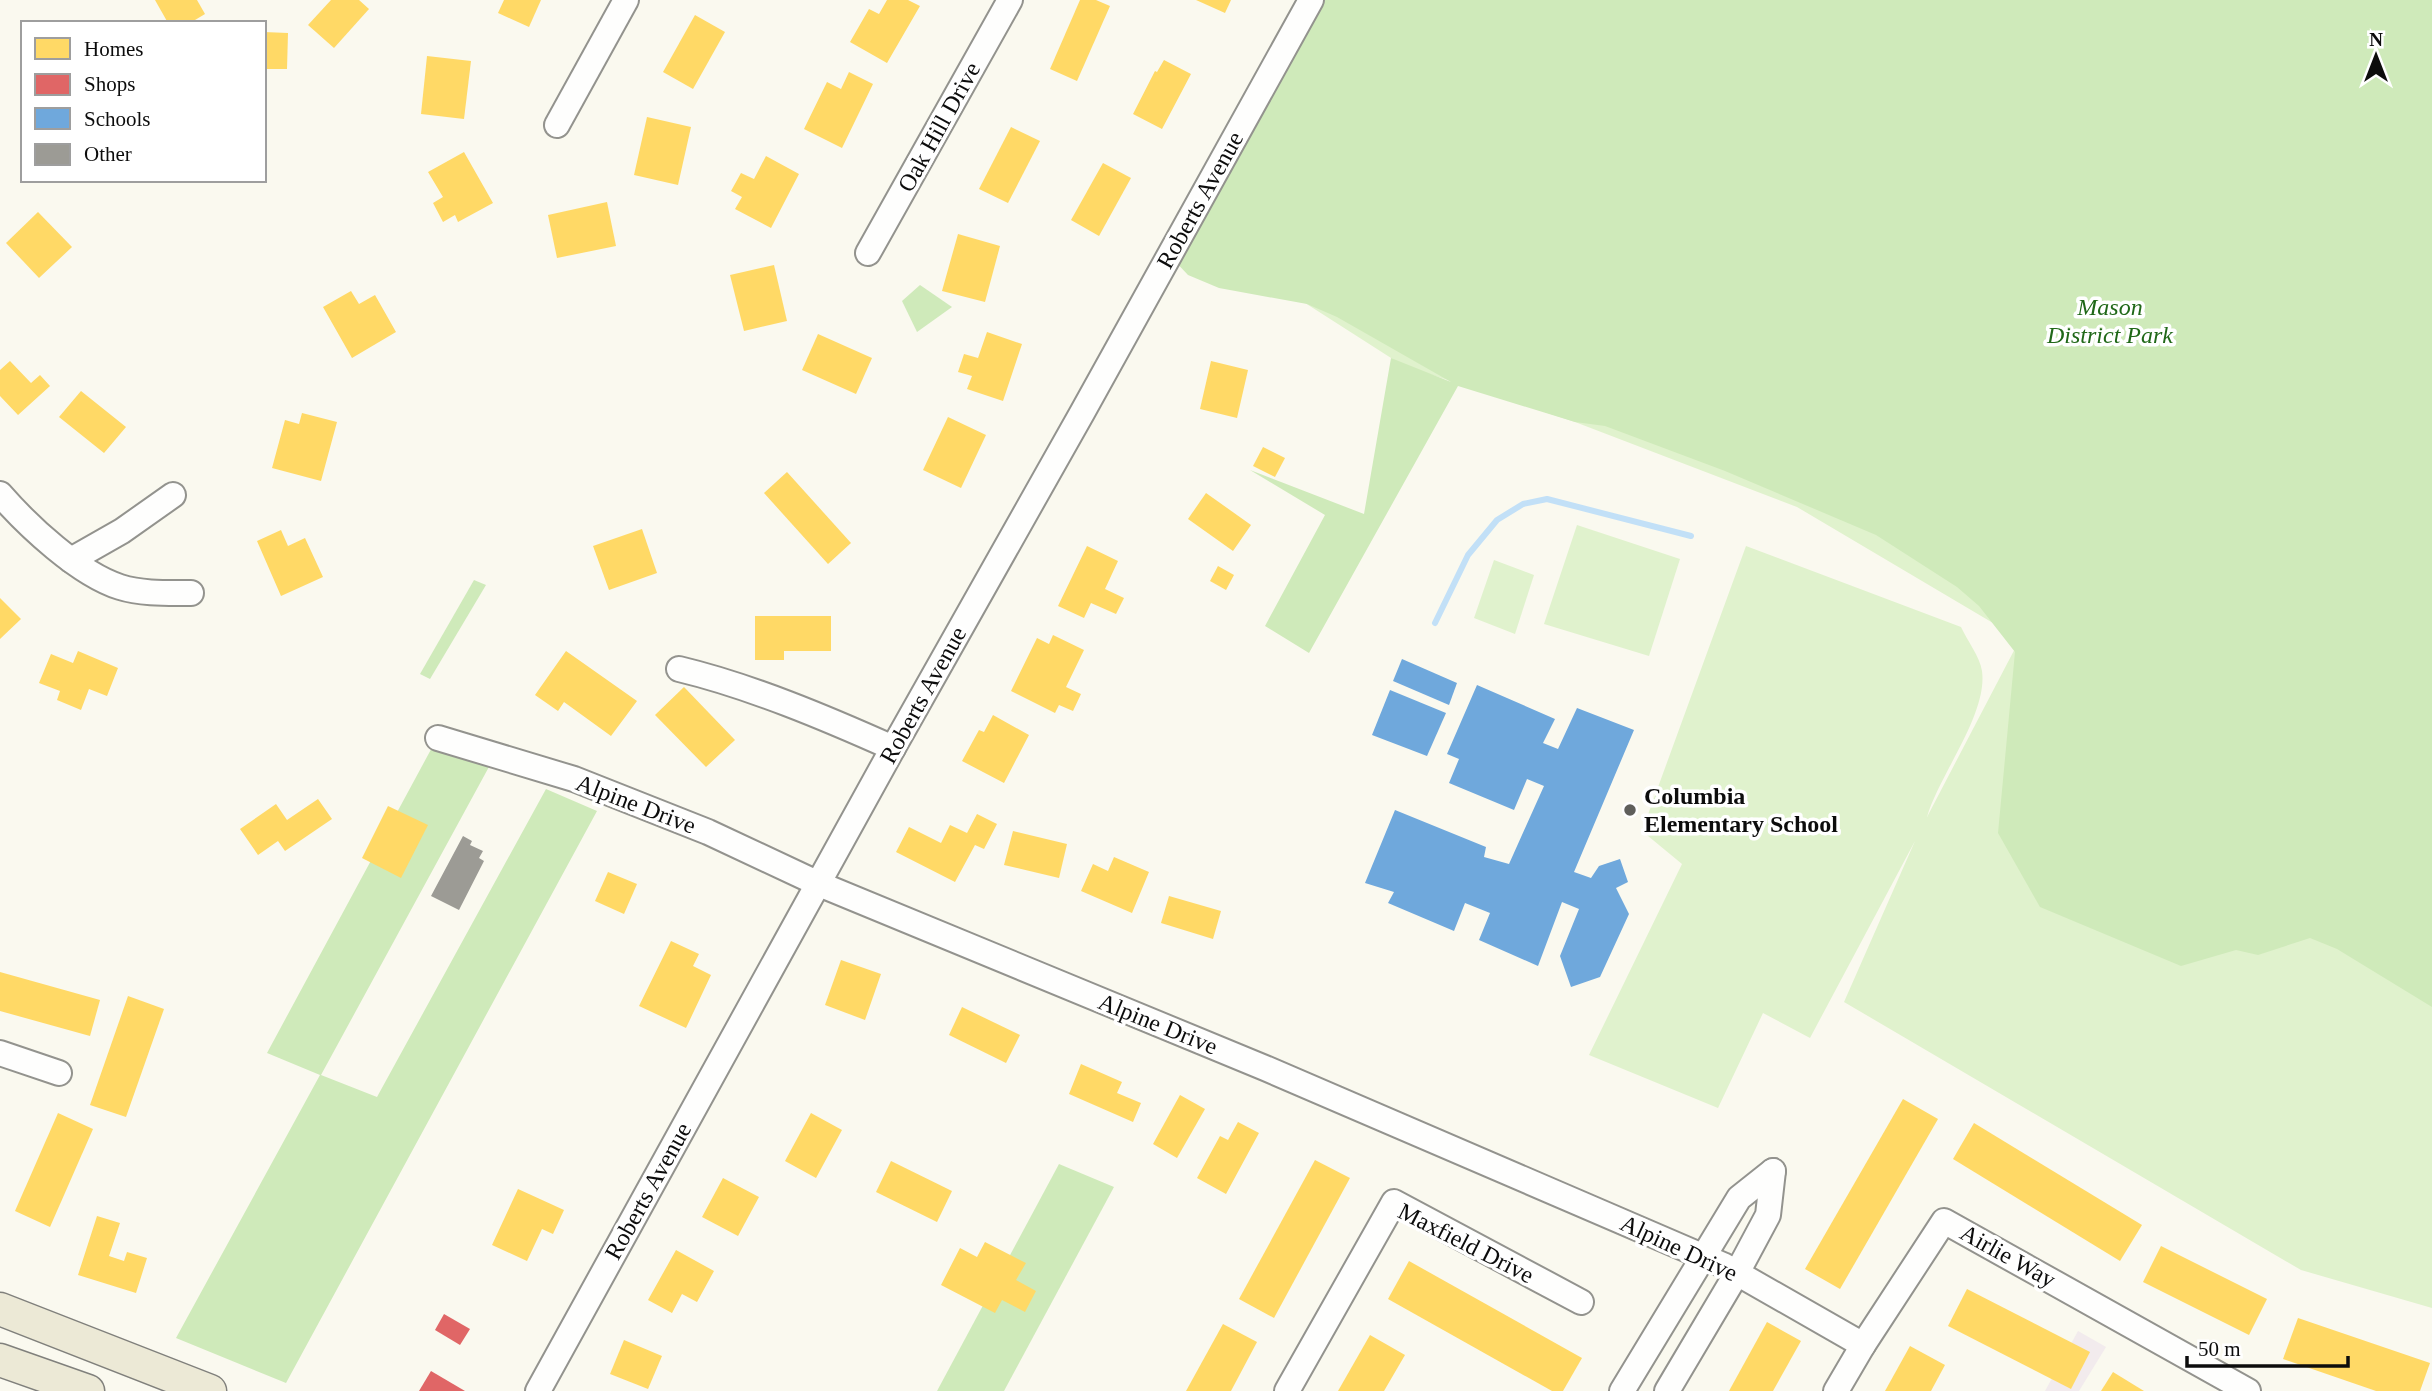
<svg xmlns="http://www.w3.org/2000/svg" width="2432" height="1391" font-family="'Times New Roman',serif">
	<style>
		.industrial { fill: #f2ebed }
		.green { fill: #e0f2cd }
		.forest { fill: #cfeaba }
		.homes { fill: #ffd966 }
		.shops { fill: #e06666 }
		.schools { fill: #6fa8dc }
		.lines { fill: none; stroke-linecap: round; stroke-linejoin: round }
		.stream { stroke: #c2e0f7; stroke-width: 6 }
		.building { fill: #9c9b95 }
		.minor-casing { stroke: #93938e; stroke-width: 28 }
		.major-casing { stroke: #80807c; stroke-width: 35 }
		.minor { stroke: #fefefd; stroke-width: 24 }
		.major { stroke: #ece9d6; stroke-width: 32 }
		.poi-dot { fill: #5f5f5b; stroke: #fff; stroke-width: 2.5 }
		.labels { text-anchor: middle; stroke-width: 7; stroke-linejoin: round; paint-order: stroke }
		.street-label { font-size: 24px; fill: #0c0c0c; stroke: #fff }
		.park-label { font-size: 24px; font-style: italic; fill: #206818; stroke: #fff }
		.poi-label { font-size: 24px; font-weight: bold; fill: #0c0c0c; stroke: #fff; text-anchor: start }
	</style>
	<rect width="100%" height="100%" fill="#faf9ef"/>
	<path class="industrial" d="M2078,1331L2106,1347L2079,1391H2045Z"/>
	<g class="green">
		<path d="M2432,0V1308L2301,1270L1844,1002L1915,841L1810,1038L1763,1013L1718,1108L1589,1055L1682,864L1642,831L1746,546L1961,627C1967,640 1980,657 1982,671C1988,714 1939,775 1927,817L2020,639L1797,507L1575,422L1402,365L1235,258Z"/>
		<path d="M1577,525L1680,559L1649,656L1544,624Z"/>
		<path d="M1494,560L1534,575L1515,634L1474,618Z"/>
	</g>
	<g class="forest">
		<path d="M1325,0H2432V1007L2337,949L2310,938L2258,955L2236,950L2181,966L2040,907L1998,833L2015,652L1979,606L1957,587L1876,535L1725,471L1605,426L1575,422L1458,386L1309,653L1265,626L1325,515L1250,470L1364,514L1391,358L1451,382L1337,317L1307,304L1219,288L1188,275L1171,257L1189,197L1203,170L1243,124Z"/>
		<path d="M920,285L952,307L917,332L902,301Z"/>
		<path d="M474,580L486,585L430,679L420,674Z"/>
		<path d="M435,742L490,765L321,1075L377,1097L546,789L597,811L286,1383L176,1338L320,1075L267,1053Z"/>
		<path d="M1059,1164L1114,1187L1004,1391H937Z"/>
	</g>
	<g class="homes">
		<path d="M155,0H197L205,14L190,23H168Z"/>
		<path d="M331,0H359L369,9L334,48L308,25Z"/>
		<path d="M504,0H541L529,27L498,13Z"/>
		<path d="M887,0H908L920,6L887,63L850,42L869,9L879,14Z"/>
		<path d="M1080,0H1096L1110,6L1077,81L1050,69Z"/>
		<path d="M1196,0H1231L1225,13Z"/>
		<path d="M695,15L725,32L693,89L663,72Z"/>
		<path d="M264,32L288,33L287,69H264Z"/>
		<path d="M427,56L471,61L464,119L421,114Z"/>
		<path d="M1164,60L1191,74L1162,129L1133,114L1155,71L1157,72Z"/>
		<path d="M849,72L873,84L842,148L804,129L827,82L841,89Z"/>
		<path d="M647,117L691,127L678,185L634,175Z"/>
		<path d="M1011,127L1040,141L1008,203L979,189Z"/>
		<path d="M464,152L493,203L458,222L455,215L443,222L433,203L443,197L428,172Z"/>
		<path d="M766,156L799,174L771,228L735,209L742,197L731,191L741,173L754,179Z"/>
		<path d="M1103,163L1131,178L1099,236L1071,220Z"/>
		<path d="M607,202L616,246L557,258L548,215Z"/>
		<path d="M38,212L72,247L39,278L6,243Z"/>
		<path d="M958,234L1000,246L985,302L942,291Z"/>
		<path d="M774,265L787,321L744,331L730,275Z"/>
		<path d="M351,291L359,304L375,295L396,332L352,358L323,307Z"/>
		<path d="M987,332L1022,344L1003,401L967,389L972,376L958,372L964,354L978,358Z"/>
		<path d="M818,334L872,358L856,394L802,370Z"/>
		<path d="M10,361L31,383L40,375L50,386L18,415L0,396V370Z"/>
		<path d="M1211,361L1248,370L1237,418L1200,409Z"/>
		<path d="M81,391L126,427L104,453L59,417Z"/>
		<path d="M302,413L337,422L321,481L272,468L285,420L299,424Z"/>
		<path d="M948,417L986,435L961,488L923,470Z"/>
		<path d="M1263,447L1285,458L1275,477L1253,466Z"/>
		<path d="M787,472L851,543L828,564L764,493Z"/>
		<path d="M1206,493L1251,525L1233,551L1188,519Z"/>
		<path d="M642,529L657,573L609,590L593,546Z"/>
		<path d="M281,530L288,546L305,538L323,577L281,596L257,541Z"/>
		<path d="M1087,546L1118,561L1105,589L1124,598L1116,614L1091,603L1084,618L1058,606Z"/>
		<path d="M1218,566L1234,575L1226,590L1210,581Z"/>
		<path d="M0,598L21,619L0,639Z"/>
		<path d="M755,616H831V651H784V660H755Z"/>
		<path d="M1053,635L1084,650L1066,687L1081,694L1073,711L1059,705L1055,713L1011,691L1037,638L1049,644Z"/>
		<path d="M78,651L118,668L107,696L89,689L81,710L57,700L60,691L39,683L51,654L73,663Z"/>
		<path d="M566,651L637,701L611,736L564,702L558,711L535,695Z"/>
		<path d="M684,687L735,740L706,767L655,715Z"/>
		<path d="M993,715L1029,735L1004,783L962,761L979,730L984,732Z"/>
		<path d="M318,799L332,819L285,851L278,841L258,855L240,829L276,804L287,820Z"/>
		<path d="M388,806L428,825L401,878L362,858Z"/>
		<path d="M977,814L997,824L984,849L975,845L955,882L896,852L909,827L941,843L950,825L967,833Z"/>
		<path d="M1013,831L1067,844L1059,878L1004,865Z"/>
		<path d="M1114,857L1149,872L1132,913L1081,891L1093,864L1108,871Z"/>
		<path d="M608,872L637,884L624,914L595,901Z"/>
		<path d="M1169,896L1221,911L1213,939L1161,923Z"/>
		<path d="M671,941L699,954L693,966L711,975L686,1028L639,1006Z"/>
		<path d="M841,960L881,974L865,1020L825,1005Z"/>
		<path d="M0,972L100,1000L90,1036L0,1011Z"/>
		<path d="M128,996L164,1009L126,1117L90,1105Z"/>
		<path d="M962,1007L1020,1035L1006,1063L949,1035Z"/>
		<path d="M1081,1064L1122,1082L1117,1093L1141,1103L1133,1122L1069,1094Z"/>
		<path d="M1180,1095L1205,1109L1177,1158L1153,1144Z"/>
		<path d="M1903,1099L1938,1119L1840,1289L1805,1269Z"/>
		<path d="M58,1113L93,1129L50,1227L15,1211Z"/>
		<path d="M811,1113L842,1130L816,1178L785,1161Z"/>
		<path d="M1238,1122L1259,1133L1226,1194L1197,1178L1220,1136L1228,1140Z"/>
		<path d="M1974,1123L2142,1225L2120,1261L1953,1159Z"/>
		<path d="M1315,1160L1350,1178L1274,1318L1239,1299Z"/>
		<path d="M891,1161L952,1191L937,1222L876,1192Z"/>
		<path d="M723,1178L759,1197L738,1236L702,1217Z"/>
		<path d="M518,1189L564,1210L553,1234L542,1229L527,1261L492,1245Z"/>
		<path d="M97,1216L120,1223L109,1256L124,1261L127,1252L147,1258L136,1293L78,1275Z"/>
		<path d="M985,1242L1026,1263L1016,1280L1036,1291L1025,1312L1002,1300L995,1313L941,1285L960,1248L977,1257Z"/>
		<path d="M2161,1246L2267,1299L2249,1335L2143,1282Z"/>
		<path d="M676,1250L714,1271L697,1302L682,1294L672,1313L648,1300Z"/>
		<path d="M1409,1261L1582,1358L1563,1391H1552L1388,1299Z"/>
		<path d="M1967,1289L2090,1352L2071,1389L1948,1326Z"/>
		<path d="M2298,1318L2430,1363L2420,1391H2376L2283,1359Z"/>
		<path d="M1767,1322L1801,1341L1773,1391H1729Z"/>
		<path d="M1223,1324L1257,1342L1231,1391H1186Z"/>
		<path d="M1370,1335L1405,1355L1384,1391H1338Z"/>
		<path d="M624,1340L662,1356L648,1389L610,1374Z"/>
		<path d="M1910,1346L1945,1365L1931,1391H1885Z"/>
		<path d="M2113,1372L2144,1391H2101Z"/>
	</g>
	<g class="shops">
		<path d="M444,1314L470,1329L460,1345L435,1330Z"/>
		<path d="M431,1371L465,1391H419Z"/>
	</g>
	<g class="schools">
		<path d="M1402,659L1457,683L1449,705L1393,681Z"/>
		<path d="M1477,685L1555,719L1543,743L1558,749L1577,708L1634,730L1574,872L1591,878L1599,866L1620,859L1628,882L1616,888L1629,914L1600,977L1571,987L1560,956L1579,909L1562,902L1538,966L1479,940L1490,913L1465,903L1454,931L1388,903L1394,892L1365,883L1395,810L1486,847L1484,857L1509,864L1544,786L1527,779L1514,810L1449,783L1459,759L1447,754Z"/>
		<path d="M1390,690L1446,713L1427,756L1372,735Z"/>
	</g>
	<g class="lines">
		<path class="stream" d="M1435,623L1468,555L1497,520L1523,504L1547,499L1691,536"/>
	</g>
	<path class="building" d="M463,836L472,841L470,845L483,851L479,858L484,861L459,910L431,896Z"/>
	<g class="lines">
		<g class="minor-casing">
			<g id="minor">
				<path d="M557,125L626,0"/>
				<path d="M868,253L1010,0"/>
				<path d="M0,494C28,526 79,574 120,587C142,594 167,593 191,593"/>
				<path d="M71,560L122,531L173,495"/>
				<path d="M679,669C750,686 826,718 893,748"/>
				<path d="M438,738L574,779L708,832L819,884L1265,1068L1723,1265L1863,1345"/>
				<path d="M0,1053L59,1073"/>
				<path d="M538,1391L893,748L1082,413L1311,0"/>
				<path d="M1287,1391L1394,1202L1581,1302"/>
				<path d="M1622,1391L1739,1198L1773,1171"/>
				<path d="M1667,1391L1737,1273L1768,1215L1773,1171"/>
				<path d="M1836,1391L1863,1345L1944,1221L2248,1391"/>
			</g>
		</g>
		<g class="major-casing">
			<g id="major">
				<path d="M0,1309L210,1391"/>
				<path d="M0,1360L88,1391"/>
			</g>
		</g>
		<use href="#minor" class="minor"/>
		<use href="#major" class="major"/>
	</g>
	<circle class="poi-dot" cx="1630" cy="810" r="7"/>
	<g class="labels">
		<g class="street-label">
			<text transform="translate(939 127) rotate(-61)" y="8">Oak Hill Drive</text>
			<text transform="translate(1200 200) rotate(-61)" y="8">Roberts Avenue</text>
			<text transform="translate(923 695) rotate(-61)" y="8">Roberts Avenue</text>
			<text transform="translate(636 804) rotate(21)" y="8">Alpine Drive</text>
			<text transform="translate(1158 1024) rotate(22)" y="8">Alpine Drive</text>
			<text transform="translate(648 1191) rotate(-61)" y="8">Roberts Avenue</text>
			<text transform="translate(1466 1243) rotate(27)" y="8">Maxfield Drive</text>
			<text transform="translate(1679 1248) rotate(25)" y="8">Alpine Drive</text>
			<text transform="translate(2008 1256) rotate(29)" y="8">Airlie Way</text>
		</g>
		<g class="park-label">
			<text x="2110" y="315">Mason<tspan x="2110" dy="28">District Park</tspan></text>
		</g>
		<g class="poi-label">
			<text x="1644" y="804">Columbia<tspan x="1644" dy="28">Elementary School</tspan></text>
		</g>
	</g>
	<rect x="21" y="21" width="245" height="161" fill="#ffffff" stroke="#9e9e9e" stroke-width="2"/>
	<rect x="35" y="38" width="35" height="21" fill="#ffd966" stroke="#9e9e9e" stroke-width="2"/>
	<text x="84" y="56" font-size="21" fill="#0c0c0c">Homes</text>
	<rect x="35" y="74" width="35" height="21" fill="#e06666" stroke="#9e9e9e" stroke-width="2"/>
	<text x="84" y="91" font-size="21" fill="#0c0c0c">Shops</text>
	<rect x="35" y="108" width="35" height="21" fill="#6fa8dc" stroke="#9e9e9e" stroke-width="2"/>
	<text x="84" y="126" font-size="21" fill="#0c0c0c">Schools</text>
	<rect x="35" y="144" width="35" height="21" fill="#9c9b95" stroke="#9e9e9e" stroke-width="2"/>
	<text x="84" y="161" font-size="21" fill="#0c0c0c">Other</text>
	<g transform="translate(2376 56)" stroke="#ffffff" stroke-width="5" paint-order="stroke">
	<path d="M0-5L12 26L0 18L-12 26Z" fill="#0c0c0c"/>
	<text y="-10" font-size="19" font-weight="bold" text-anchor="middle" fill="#0c0c0c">N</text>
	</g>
	<path d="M2187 1356v10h161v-10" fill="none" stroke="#0c0c0c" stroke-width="3.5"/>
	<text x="2198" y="1356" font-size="21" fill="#0c0c0c" stroke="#ffffff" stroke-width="5" paint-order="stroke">50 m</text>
</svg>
